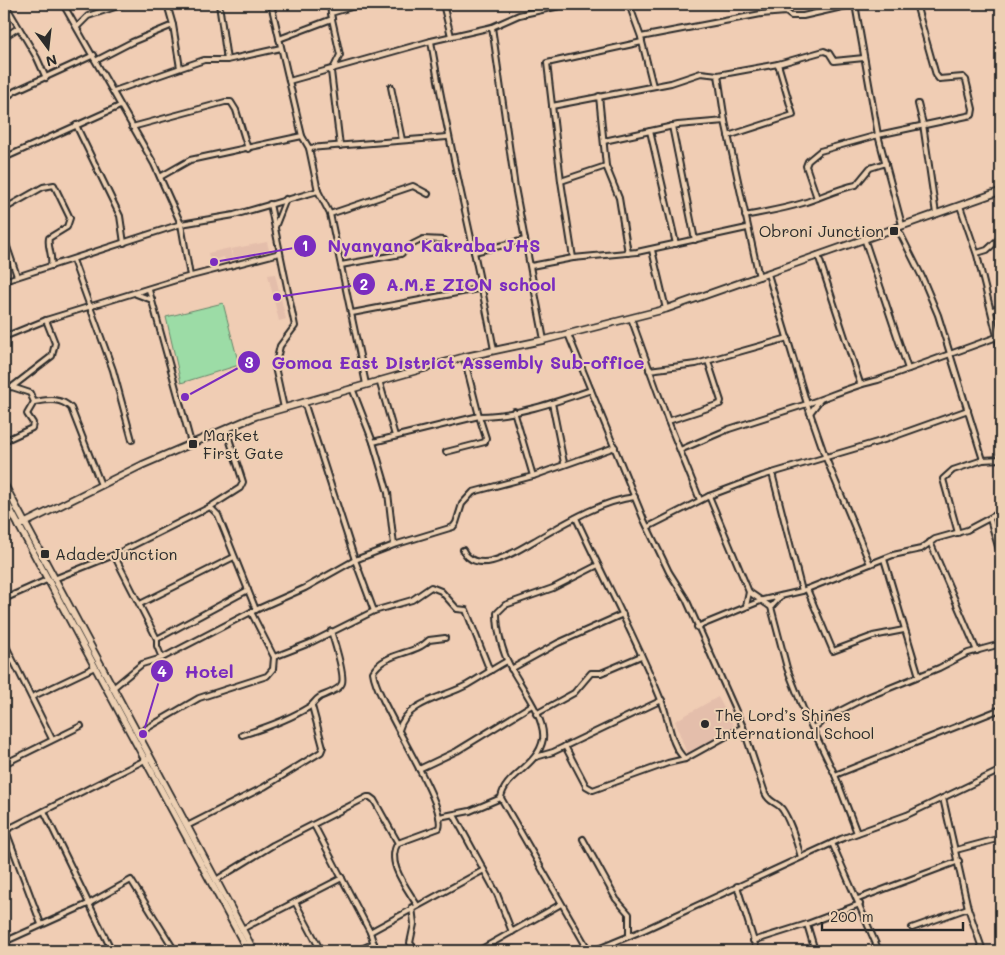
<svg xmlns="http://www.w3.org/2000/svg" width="1005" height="955" font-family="Mali,sans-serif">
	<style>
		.built { fill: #e4beab }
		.green { fill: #9cdca6; stroke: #648468 }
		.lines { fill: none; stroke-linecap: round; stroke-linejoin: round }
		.street-casing { stroke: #2b2b2b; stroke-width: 8 }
		.secondary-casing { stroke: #2b2b2b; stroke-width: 9 }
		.street { stroke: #edd0b3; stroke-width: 4 }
		.secondary { stroke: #edd0b3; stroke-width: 5.5 }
		.poi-dot { fill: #2b2b2b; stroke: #edd0b3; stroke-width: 2 }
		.labels { text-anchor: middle; stroke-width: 4; stroke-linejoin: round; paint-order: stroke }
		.poi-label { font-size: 16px; fill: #2b2b2b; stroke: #edd0b3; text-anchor: start }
		.leader { fill: none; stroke: #7b2cbf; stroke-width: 2 }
		.callout-dot { fill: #7b2cbf; stroke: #edd0b3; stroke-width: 2 }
		.mark-label { font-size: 15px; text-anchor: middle; font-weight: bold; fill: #fff }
		.callout-label { font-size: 18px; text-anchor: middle; font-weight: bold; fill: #7b2cbf; stroke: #edd0b3; stroke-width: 4; stroke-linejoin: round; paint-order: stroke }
	</style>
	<rect width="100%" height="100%" fill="#f0cdb4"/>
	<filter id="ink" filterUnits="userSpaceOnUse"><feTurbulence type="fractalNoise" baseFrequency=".02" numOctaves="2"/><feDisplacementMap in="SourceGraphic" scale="10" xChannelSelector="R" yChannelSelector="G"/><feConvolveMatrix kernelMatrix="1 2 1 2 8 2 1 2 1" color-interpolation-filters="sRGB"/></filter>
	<g filter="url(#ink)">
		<g class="built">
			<path d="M267,242L269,250L234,258L231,249Z"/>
			<path d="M230,248L234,265L227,267L224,257L217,259L220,269L213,271L208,253Z"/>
			<path d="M275,274L286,319L279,321L268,275Z"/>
			<path d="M718,697L735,728L687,754L675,721Z"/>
		</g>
		<path class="green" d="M223,303L239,365L181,383L166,317Z"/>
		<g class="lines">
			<g class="street-casing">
				<g id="street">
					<path d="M5,4L37,58L46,78"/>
					<path d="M63,4L154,164L181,224L190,276"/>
					<path d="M219,4L227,60"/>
					<path d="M271,4L302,136L309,148L318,191L330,214L366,384"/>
					<path d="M330,4L331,13"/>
					<path d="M443,4L451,36"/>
					<path d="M629,4L641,37"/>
					<path d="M786,12V4"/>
					<path d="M332,19L340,55L333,69"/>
					<path d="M173,25L180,68"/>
					<path d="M77,27L88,16L124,4"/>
					<path d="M492,27L515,187L544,340"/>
					<path d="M4,37L18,28"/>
					<path d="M279,39L332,19L331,13L362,4"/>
					<path d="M431,41C448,145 475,247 494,350"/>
					<path d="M642,42L653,86"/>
					<path d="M97,60L132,42L173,25L167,4"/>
					<path d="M331,71L340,146"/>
					<path d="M718,75L725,121L759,277"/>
					<path d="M289,81L431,41L492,27L519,15L569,4"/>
					<path d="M391,87L402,140"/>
					<path d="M114,91L204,60H227L281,48"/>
					<path d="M599,96L606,166L619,198L628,253"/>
					<path d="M4,99L15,91L94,55"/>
					<path d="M918,104L923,124L936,214"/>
					<path d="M552,106L671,83L701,73L718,75L778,64L824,51L829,53L834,61L864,58"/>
					<path d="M76,125L120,216L124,243"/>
					<path d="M672,126L695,240"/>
					<path d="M132,127L225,102H231L236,110L248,149"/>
					<path d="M650,131L676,244"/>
					<path d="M728,136L793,115L778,64"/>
					<path d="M604,141L678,125L725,121"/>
					<path d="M309,148L447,137"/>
					<path d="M4,158L120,106"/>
					<path d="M160,177L190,160L302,136"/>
					<path d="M561,181L606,166"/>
					<path d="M817,198L806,166L808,161L820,151L878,135L972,115L973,109L966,80L963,77L939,79L936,75L916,4"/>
					<path d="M270,204L295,326L280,346L275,367L284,408"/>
					<path d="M960,206L977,255L1001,352"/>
					<path d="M4,209L43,187L54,185L70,218L67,227L49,238C47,247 53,254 51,266"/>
					<path d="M330,214L413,186L428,194"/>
					<path d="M745,216C764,212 784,209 803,203C822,197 837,189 856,185L870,168L886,163"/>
					<path d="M275,227L286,199"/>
					<path d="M897,227L922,277L938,315L983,460L953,470L943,479L958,533"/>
					<path d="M4,238L17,276"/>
					<path d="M864,238L908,369"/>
					<path d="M652,250L666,309"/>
					<path d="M474,252L525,240"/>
					<path d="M977,253L987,250L1001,237"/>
					<path d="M818,255L860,383"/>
					<path d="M573,258L561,181L547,63L642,42L641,37L651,35L761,14L786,12L791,16H803L855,4L878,135L902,225"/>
					<path d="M73,260L113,370L132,440"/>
					<path d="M341,265L401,254L413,244L423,239L444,240"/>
					<path d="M531,266L573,258L637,252L747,228"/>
					<path d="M4,281L181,224L234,215L318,191"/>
					<path d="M149,290L191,443"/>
					<path d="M136,294L152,300"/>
					<path d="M992,310L1001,308"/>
					<path d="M352,313L483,288"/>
					<path d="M631,318L668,421L700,500"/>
					<path d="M568,334L644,520L669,572L686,599L743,727L765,793C770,804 776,801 782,809C791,822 796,841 801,857"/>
					<path d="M4,337L46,320L176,280L280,253"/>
					<path d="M464,357L479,416C516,416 556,402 591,390"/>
					<path d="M649,370L696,364L788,338"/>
					<path d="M379,380L395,436"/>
					<path d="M12,387L52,356L55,343L46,320"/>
					<path d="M4,388L12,387L30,393L34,402L27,414L33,423L32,428L4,441"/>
					<path d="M352,388L373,442L388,493L394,545"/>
					<path d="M34,402C48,400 60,397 71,408L101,485"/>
					<path d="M304,402L355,560L374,611"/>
					<path d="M552,403L564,463"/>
					<path d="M514,411L533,476"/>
					<path d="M810,413L820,400"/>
					<path d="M668,421L720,404L721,401L708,361"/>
					<path d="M373,442L479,416L486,438L485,442L446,452"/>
					<path d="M680,450L729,429L807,404L768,274"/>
					<path d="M983,460L1001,459"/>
					<path d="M772,473L802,591"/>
					<path d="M709,496L749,592L746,606"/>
					<path d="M210,507L240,488L243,482L226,429"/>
					<path d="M576,518C604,579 636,638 661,700C670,720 669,744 685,759"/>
					<path d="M990,519L1001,557"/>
					<path d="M648,527L709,496L762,476L884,440L968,410"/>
					<path d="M930,542L977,651"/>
					<path d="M463,550C468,561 480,564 492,561C508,557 520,549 534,541C564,524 600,501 635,497"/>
					<path d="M114,555L157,639V646L162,658"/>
					<path d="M884,559L919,676"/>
					<path d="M870,564L825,456L807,404C831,396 854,385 878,380L997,337"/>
					<path d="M54,579L114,555L210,507L218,515L256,610"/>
					<path d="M807,589L833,651L873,636L904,630"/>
					<path d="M749,592L771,607L787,668L804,711L835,775L857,833"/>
					<path d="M4,599L49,579"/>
					<path d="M140,604L234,557"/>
					<path d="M771,607L781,596"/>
					<path d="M251,612L274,657"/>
					<path d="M697,627L763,600L802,591L893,555L921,549L935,539L967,530L1001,512"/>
					<path d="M157,639L248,590"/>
					<path d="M4,642L52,739"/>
					<path d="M511,669L558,643L623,614"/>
					<path d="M113,688L142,664L162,658L251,612L305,588L355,560L394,545L453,527L456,523L462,504L473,492L533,476L615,447"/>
					<path d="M32,697L95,667"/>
					<path d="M536,714L574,693L591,673H601L641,656"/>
					<path d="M813,728L832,715L865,698L939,668L968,653L1001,644"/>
					<path d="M399,730C406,702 445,697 467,685C481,677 494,668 507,661"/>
					<path d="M137,734L199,698L267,676L273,669L274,657L310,643L374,611L412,600L431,587L441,591L457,609L466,610L490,671"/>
					<path d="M242,735C265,728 288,720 309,707C313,705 315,700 320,697C326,694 340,690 342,683C345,674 334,641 331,631"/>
					<path d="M565,746L586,786L593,790L668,763L685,759L743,727"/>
					<path d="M536,757L553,752L662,700"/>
					<path d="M4,764L81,726"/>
					<path d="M419,769L457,751L532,705"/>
					<path d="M835,775L1001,709"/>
					<path d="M943,798L968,908L983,951"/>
					<path d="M44,811L112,951"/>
					<path d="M454,815L497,894L512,932"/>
					<path d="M439,817L470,811L501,798"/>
					<path d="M314,825L370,932L376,951"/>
					<path d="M187,826L264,787L321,752L323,747L312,706"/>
					<path d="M4,831L147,759"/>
					<path d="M6,831L41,924"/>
					<path d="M583,839L616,899L629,914V936"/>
					<path d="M398,843C385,862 407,888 417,905"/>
					<path d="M832,843L879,951"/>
					<path d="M956,850L1001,838"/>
					<path d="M216,880L273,845L367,797H370L374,800L398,843L439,828C448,804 377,704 373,672C384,652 415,655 429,640L445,638"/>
					<path d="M737,886L757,951"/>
					<path d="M858,899L959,861"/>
					<path d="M295,902L321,951"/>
					<path d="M412,907L414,924L410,943L416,951"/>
					<path d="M807,924L815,951"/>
					<path d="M912,928L968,908"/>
					<path d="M242,929L342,878"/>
					<path d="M370,932L484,870"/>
					<path d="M753,941L807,924L860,904"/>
					<path d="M4,942L88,904L131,880L175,951"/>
					<path d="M614,943L616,951"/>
					<path d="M102,951L109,947"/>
					<path d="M357,951L374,943"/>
					<path d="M478,951L561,904"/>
					<path d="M589,951L501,798C504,775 538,767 543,739C546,718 519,684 510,666C502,651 497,630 497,613L505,605L553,588L598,565"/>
					<path d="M593,951L644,930L841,839L907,815L1001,770"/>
				</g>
			</g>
			<g class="secondary-casing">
				<g id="secondary">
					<path d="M4,484L254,951"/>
					<path d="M4,498L248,951"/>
					<path d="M19,526L142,465L256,416L464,357L544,340L666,309L1001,191"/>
				</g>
			</g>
			<use href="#street" class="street"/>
			<use href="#secondary" class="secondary"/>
		</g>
	</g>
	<g class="poi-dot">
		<rect x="889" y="226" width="10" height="10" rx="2.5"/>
		<rect x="188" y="439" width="10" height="10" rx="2.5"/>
		<rect x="40" y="549" width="10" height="10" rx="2.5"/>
		<circle cx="705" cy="724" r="5"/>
	</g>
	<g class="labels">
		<g class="poi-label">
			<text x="884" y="237" text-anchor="end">Obroni Junction</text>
			<text x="203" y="441">Market<tspan x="203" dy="18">First Gate</tspan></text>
			<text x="55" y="560">Adade Junction</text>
			<text x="715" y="721">The Lord’s Shines<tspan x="715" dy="18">International School</tspan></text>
		</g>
	</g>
	<path class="leader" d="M214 262L305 246M277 297L364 284M185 397L249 362M143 734L162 671"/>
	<g class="callout-dot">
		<circle cx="214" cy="262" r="5"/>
		<circle cx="277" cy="297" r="5"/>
		<circle cx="185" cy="397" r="5"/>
		<circle cx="143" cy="734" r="5"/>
		<circle cx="305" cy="246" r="12"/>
		<circle cx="364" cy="284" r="12"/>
		<circle cx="249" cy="362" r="12"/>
		<circle cx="162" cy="671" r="12"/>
	</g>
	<g class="mark-label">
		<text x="305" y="251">1</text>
		<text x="364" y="290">2</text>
		<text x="249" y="368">3</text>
		<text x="162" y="677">4</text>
	</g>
	<g class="callout-label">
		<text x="434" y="252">Nyanyano Kakraba JHS</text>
		<text x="471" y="291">A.M.E ZION school</text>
		<text x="458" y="369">Gomoa East District Assembly Sub-office</text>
		<text x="209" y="678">Hotel</text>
	</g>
	<rect width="1005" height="955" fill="none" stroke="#edd0b3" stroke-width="20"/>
	<rect x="10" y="10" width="985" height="935" fill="none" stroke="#2b2b2b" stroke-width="2" filter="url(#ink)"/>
	<g transform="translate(48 48) rotate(165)" stroke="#edd0b3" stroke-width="4" paint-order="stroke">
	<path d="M0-4L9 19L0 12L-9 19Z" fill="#2b2b2b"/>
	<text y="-8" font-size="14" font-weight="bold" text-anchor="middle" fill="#2b2b2b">N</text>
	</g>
	<path d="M822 922v8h141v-8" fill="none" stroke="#2b2b2b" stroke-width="2.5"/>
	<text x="830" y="922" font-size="15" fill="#2b2b2b" stroke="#edd0b3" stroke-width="4" paint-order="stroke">200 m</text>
</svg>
